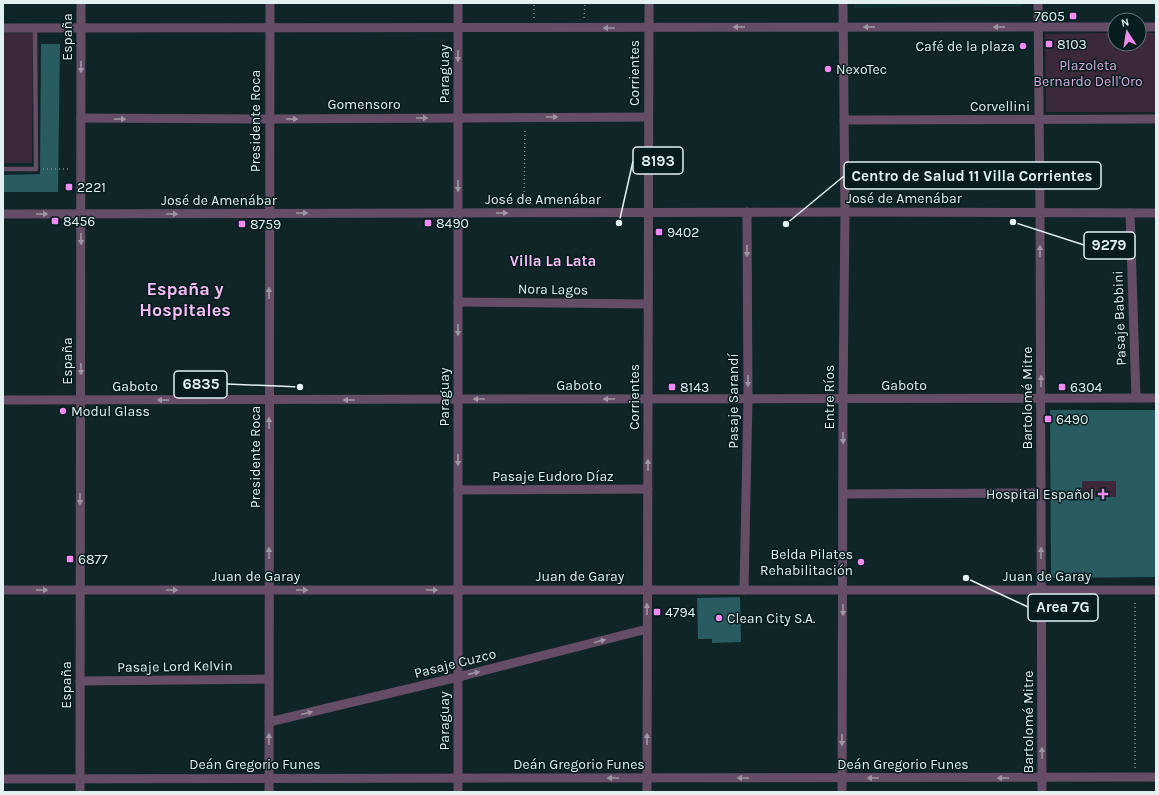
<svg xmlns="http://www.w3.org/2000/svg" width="1159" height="795" font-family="Karla,sans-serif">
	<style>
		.built { fill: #0f3134 }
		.green { fill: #3c283b }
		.building { fill: #295c61; fill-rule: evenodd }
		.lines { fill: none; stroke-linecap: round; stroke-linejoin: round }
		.path { stroke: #7e8f92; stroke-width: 1.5; stroke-dasharray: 1 3; stroke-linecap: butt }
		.lane { stroke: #664d66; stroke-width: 4.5 }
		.street { stroke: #664d66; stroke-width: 9 }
		.oneway { fill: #9e96a5 }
		.poi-dot { fill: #f28af3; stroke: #061c1e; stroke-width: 1.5 }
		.labels { text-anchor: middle; stroke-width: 3; stroke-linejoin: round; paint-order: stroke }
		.poi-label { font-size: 14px; fill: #e3f0f2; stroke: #061c1e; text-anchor: start }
		.street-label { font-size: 14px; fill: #e3f0f2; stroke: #061c1e }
		.park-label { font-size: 14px; fill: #dcacdc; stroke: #061c1e }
		.neighbourhood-label { font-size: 15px; font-weight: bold; fill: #f9bef8; stroke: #061c1e }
		.district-label { font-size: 18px; font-weight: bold; fill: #f9bef8; stroke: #061c1e }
		.leader { fill: none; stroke: #e3f0f2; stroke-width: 1.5 }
		.callout-dot { fill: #e3f0f2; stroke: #061c1e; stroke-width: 1.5 }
		.callout { fill: #061c1e; stroke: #e3f0f2; stroke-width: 1.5 }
		.callout-label { font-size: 15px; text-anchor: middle; font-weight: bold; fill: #e3f0f2 }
	</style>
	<rect width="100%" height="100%" fill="#0f2528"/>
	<path class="built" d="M855,3H1025L1020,7H1012L855,8Z"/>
	<g class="green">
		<path d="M3,33H33L32,163H3Z"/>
		<path d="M1115,33V44H1139V33H1156V112H1046L1045,34Z"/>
		<rect x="1082" y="481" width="34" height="16"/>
	</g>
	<g class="building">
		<path d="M41,44H60L58,192H3V175L40,174Z"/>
		<path d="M1050,410H1156V577L1051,578ZM1082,481H1116V497H1082Z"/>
		<path d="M740,597L741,642L712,643V639H698L697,598Z"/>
	</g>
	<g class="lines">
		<g class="path">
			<path d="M534,18V3"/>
			<path d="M584,18L585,3"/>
			<path d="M43,169H71"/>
			<path d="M524,204L525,128"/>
			<path d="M1135,768V600"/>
		</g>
		<path class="lane" d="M3,169H36L35,28"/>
		<g class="street">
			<path d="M1038,3L1040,213L1042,792"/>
			<path d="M1139,27H1156"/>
			<path d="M3,28L1115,27"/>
			<path d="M81,118L269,119L648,117"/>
			<path d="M844,120L1156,119"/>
			<path d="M1130,213L1136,398"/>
			<path d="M3,214L845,212L1156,213"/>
			<path d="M458,302L648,304"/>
			<path d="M3,400L1156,398"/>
			<path d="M458,490L648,489"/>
			<path d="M843,494L1041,493"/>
			<path d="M3,590H1156"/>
			<path d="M744,590L748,399L747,212"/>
			<path d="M80,681L269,679"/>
			<path d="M269,722L458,677L647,629"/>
			<path d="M3,779L1156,777"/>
			<path d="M80,792L81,3"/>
			<path d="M269,792L270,3"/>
			<path d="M458,792V3"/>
			<path d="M647,792L649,3"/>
			<path d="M842,792L843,399L845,212L843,3"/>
		</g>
	</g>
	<defs><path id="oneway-solid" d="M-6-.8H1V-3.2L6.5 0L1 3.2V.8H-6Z"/></defs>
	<g class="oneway">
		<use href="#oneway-solid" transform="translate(739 27) rotate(180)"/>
		<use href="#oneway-solid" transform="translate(869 27) rotate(180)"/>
		<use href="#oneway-solid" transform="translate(999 27) rotate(180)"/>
		<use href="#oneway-solid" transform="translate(609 28) rotate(180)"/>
		<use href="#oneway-solid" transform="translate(458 56) rotate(90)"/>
		<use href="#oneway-solid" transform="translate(81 67) rotate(90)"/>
		<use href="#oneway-solid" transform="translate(552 117)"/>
		<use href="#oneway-solid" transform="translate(422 118)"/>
		<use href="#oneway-solid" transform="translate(120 119)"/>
		<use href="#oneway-solid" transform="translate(292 119)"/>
		<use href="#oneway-solid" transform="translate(458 186) rotate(90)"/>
		<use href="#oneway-solid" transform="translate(302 213)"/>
		<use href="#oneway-solid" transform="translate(502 213)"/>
		<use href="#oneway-solid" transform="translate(42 214)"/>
		<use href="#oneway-solid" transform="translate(172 214)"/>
		<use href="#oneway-solid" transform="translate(81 239) rotate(90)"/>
		<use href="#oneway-solid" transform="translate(747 251) rotate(90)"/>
		<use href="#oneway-solid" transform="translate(1040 251) rotate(-90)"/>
		<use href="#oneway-solid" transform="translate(269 293) rotate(-90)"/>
		<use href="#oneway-solid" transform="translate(458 330) rotate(90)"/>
		<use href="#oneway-solid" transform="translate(81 369) rotate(90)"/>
		<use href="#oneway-solid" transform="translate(748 381) rotate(90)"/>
		<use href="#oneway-solid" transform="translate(1041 381) rotate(-90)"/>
		<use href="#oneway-solid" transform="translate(479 399) rotate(180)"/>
		<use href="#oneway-solid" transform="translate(609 399) rotate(180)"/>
		<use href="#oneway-solid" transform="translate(163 400) rotate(180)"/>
		<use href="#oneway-solid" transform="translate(349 400) rotate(180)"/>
		<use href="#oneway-solid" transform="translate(269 423) rotate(-90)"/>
		<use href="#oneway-solid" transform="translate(843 438) rotate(90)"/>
		<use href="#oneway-solid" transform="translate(458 460) rotate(90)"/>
		<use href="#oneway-solid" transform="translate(648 465) rotate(-90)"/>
		<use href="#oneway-solid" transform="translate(80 499) rotate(90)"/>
		<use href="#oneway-solid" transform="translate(269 553) rotate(-90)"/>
		<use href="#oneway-solid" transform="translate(1041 553) rotate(-90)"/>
		<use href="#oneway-solid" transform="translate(42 590)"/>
		<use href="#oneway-solid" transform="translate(172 590)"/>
		<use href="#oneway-solid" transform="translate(302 590)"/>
		<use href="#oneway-solid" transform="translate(432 590)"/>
		<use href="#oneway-solid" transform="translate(647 609) rotate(-90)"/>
		<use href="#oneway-solid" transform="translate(843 610) rotate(90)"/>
		<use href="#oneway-solid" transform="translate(600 641) rotate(-14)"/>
		<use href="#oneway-solid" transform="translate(474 673) rotate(-14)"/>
		<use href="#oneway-solid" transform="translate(307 713) rotate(-14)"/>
		<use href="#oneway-solid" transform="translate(269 739) rotate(-90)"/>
		<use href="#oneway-solid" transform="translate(647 739) rotate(-90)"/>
		<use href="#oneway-solid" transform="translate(842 740) rotate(90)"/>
		<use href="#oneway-solid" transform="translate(1042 753) rotate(-90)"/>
		<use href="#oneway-solid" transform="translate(613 778) rotate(180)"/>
		<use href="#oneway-solid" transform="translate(743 778) rotate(180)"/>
		<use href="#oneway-solid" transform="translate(873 778) rotate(180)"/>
		<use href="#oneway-solid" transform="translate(1003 778) rotate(180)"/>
	</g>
	<g class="poi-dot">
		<rect x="1069" y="12" width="8" height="8" rx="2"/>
		<rect x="1045" y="40" width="8" height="8" rx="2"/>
		<circle cx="1023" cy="46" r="4"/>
		<circle cx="828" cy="69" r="4"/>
		<rect x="65" y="183" width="8" height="8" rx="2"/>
		<rect x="51" y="217" width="8" height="8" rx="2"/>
		<rect x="424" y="219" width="8" height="8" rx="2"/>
		<rect x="238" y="220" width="8" height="8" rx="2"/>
		<rect x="655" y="228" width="8" height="8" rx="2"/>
		<rect x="668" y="383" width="8" height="8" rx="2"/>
		<rect x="1058" y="383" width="8" height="8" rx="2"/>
		<circle cx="63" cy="411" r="4"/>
		<rect x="1044" y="415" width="8" height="8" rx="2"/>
		<path d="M1101 488h4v4h4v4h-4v4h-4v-4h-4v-4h4z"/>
		<rect x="66" y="555" width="8" height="8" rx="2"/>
		<circle cx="861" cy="562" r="4"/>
		<rect x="653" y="608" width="8" height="8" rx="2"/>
		<circle cx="719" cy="618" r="4"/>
	</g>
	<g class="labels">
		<g class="poi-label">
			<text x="1065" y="21" text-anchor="end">7605</text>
			<text x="1057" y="49">8103</text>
			<text x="1015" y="51" text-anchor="end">Café de la plaza</text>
			<text x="836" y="74">NexoTec</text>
			<text x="77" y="192">2221</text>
			<text x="63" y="226">8456</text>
			<text x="436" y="228">8490</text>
			<text x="250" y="229">8759</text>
			<text x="667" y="237">9402</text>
			<text x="680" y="392">8143</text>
			<text x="1070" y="392">6304</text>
			<text x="71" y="416">Modul Glass</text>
			<text x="1056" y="424">6490</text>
			<text x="1094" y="499" text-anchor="end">Hospital Español</text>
			<text x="853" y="559" text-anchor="end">Belda Pilates<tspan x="853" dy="16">Rehabilitación</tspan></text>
			<text x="78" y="564">6877</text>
			<text x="665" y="617">4794</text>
			<text x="727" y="623">Clean City S.A.</text>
		</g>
		<g class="street-label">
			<text transform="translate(67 37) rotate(-90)" y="5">España</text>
			<text transform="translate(634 73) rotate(-90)" y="5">Corrientes</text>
			<text transform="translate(444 74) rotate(-90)" y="5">Paraguay</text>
			<text x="364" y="109">Gomensoro</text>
			<text x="1000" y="111">Corvellini</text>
			<text transform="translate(255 121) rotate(-90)" y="5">Presidente Roca</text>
			<text x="904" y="203">José de Amenábar</text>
			<text x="543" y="204">José de Amenábar</text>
			<text x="219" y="205">José de Amenábar</text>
			<text transform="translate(553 289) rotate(1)" y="5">Nora Lagos</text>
			<text transform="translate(1119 318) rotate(-92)" y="5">Pasaje Babbini</text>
			<text transform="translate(67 361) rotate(-90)" y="5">España</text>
			<text x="579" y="390">Gaboto</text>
			<text x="904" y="390">Gaboto</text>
			<text x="135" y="391">Gaboto</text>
			<text transform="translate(444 397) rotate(-90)" y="5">Paraguay</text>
			<text transform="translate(634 397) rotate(-90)" y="5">Corrientes</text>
			<text transform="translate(829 397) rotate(-90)" y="5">Entre Ríos</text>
			<text transform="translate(1027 398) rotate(-90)" y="5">Bartolomé Mitre</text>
			<text transform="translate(733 401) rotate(-90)" y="5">Pasaje Sarandí</text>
			<text transform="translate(255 457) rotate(-90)" y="5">Presidente Roca</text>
			<text x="553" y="481">Pasaje Eudoro Díaz</text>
			<text x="256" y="581">Juan de Garay</text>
			<text x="580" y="581">Juan de Garay</text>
			<text x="1047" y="581">Juan de Garay</text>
			<text transform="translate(455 663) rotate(-14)" y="5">Pasaje Cuzco</text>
			<text transform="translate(175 666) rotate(-1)" y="5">Pasaje Lord Kelvin</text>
			<text transform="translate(66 685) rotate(-90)" y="5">España</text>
			<text transform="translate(444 721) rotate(-90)" y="5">Paraguay</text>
			<text transform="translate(1028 722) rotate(-90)" y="5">Bartolomé Mitre</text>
			<text x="255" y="769">Deán Gregorio Funes</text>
			<text x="579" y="769">Deán Gregorio Funes</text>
			<text x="903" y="769">Deán Gregorio Funes</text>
		</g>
		<g class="park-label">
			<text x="1088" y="70">Plazoleta<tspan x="1088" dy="16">Bernardo Dell'Oro</tspan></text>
		</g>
		<g class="neighbourhood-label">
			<text x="553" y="266">Villa La Lata</text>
		</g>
		<g class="district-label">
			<text x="185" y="295">España y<tspan x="185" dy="21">Hospitales</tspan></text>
		</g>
	</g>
	<path class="leader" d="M619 223L633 161M786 224L844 176M1013 222L1084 245M300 387L227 384M966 578L1028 607"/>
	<g class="callout-dot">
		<circle cx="619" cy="223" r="4"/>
		<circle cx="786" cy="224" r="4"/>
		<circle cx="1013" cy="222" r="4"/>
		<circle cx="300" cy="387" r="4"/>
		<circle cx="966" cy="578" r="4"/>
	</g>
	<g class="callout">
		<rect x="633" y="147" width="50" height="27" rx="4"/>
		<rect x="844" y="162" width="257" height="27" rx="4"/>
		<rect x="1084" y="232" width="51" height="27" rx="4"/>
		<rect x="174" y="371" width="53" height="27" rx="4"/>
		<rect x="1028" y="594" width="70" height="27" rx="4"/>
	</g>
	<g class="callout-label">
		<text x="658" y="166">8193</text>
		<text x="972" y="181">Centro de Salud 11 Villa Corrientes</text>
		<text x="1109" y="250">9279</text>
		<text x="201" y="389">6835</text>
		<text x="1063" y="612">Area 7G</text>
	</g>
	<rect width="1159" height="795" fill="none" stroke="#e3f0f2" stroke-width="8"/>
	<g transform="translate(1127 32) rotate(348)"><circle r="19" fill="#061c1e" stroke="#5e7173"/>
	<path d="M0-3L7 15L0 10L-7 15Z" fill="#f28af3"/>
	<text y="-6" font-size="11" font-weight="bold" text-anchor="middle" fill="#e3f0f2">N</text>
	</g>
</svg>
